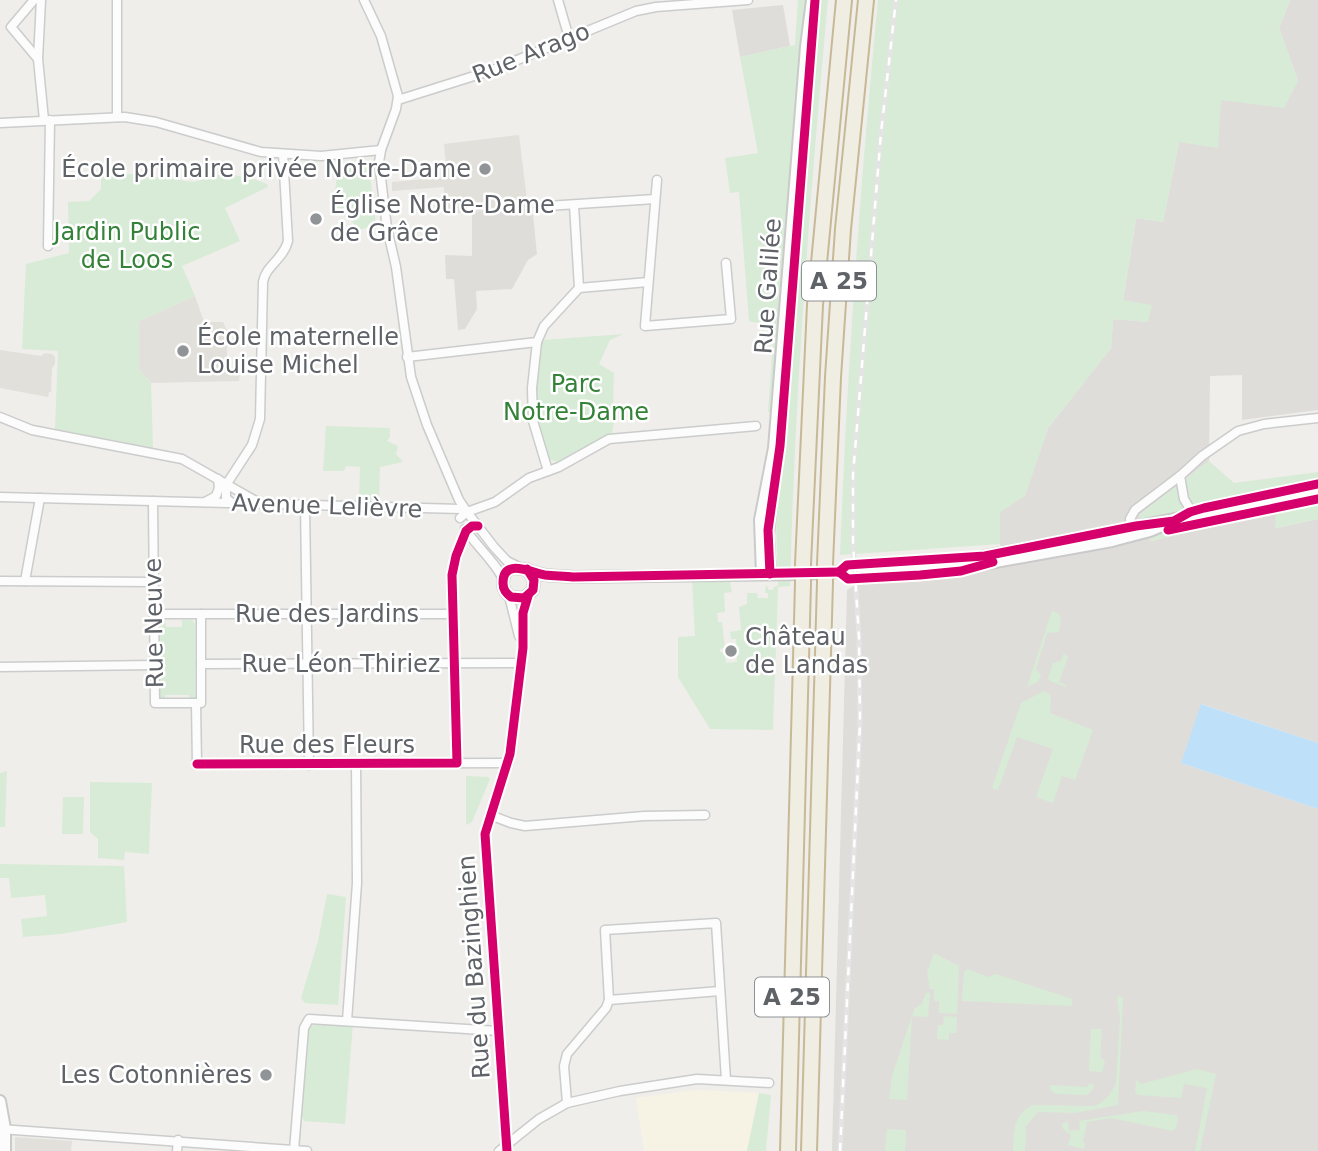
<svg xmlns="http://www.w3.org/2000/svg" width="1318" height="1151" font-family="'DejaVu Sans',sans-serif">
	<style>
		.commercial { fill: #f7f3e4 }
		.industrial { fill: #dfddda }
		.education { fill: #e2e0da }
		.green { fill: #d8ebd6 }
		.water { fill: #bfe0f9 }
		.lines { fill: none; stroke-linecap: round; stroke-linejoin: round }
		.street-casing { stroke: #cbcccc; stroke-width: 11 }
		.secondary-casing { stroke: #cacacb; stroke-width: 14 }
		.highway-casing { stroke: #c8b996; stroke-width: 18 }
		.street { stroke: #fdfcfc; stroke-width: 8 }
		.secondary { stroke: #fdfcfc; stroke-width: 10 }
		.highway { stroke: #f0ede3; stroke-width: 14 }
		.rail-casing { stroke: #e4e4e4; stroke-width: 5 }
		.rail { stroke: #fff; stroke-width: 2.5; stroke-dasharray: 8; stroke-linecap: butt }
		.highway-bridge-casing { stroke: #c8b996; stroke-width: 18; stroke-linecap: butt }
		.highway-bridge { stroke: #f0ede3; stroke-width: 14 }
		.cycleway-casing { stroke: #fff; stroke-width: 13 }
		.cycleway { stroke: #d6006c; stroke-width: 9 }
		.poi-dot { fill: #919496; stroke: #fff; stroke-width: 2.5 }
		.labels { text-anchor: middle; stroke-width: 5; stroke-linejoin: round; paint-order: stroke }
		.shield { fill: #fff; stroke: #8f9295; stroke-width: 2 }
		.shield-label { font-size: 23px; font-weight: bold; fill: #5f6368 }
		.street-label { font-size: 24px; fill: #5f6368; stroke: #fff }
		.poi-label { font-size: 24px; fill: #5f6368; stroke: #fff; text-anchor: start }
		.park-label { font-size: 24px; fill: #348238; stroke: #fff }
	</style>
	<rect width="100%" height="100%" fill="#efeeea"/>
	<path class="commercial" d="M696,1090L759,1093L747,1151H644L636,1098Z"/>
	<g class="industrial">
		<path d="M1290,0H1318V410L1242,420V375L1210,376L1209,461L1139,515L1151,541L1276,512V528L1318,519V743L1202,704L1181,763L1318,809V1151H832L847,590L860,582L932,577L1006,566L1000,544V512L1025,495L1048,428L1111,348L1113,319L1149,322L1123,301L1136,218L1163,222L1179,142L1221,100L1298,81L1279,28Z"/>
		<path d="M783,5L790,46L740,57L732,10Z"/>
		<path d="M528,208L533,215L537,254L528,260L512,289L476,291L477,309L465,329L458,330L454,279H446L445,255L472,256V212Z"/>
	</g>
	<g class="education">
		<path d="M519,135L528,208L445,214L444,187L392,191V182L447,177L444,144Z"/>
		<path d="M195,296L204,322H223L227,331V372L240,373L239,381L151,383L139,370V321Z"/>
		<path d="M0,350L41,356L45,353L52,354L55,357V364L52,368L51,392H49L48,397L0,388Z"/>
		<path d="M15,1137L72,1141L71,1151H15Z"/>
	</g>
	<g class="green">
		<path d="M798,0H828C810,195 795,390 790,586L778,587L773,730L710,729L678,677V637L695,636L692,582H730L732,592L724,593L725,612L717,613L718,622H722L725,648L720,649V652L725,653L726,663L737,662L736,639H731L730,632L741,630L739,607L747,604V593H757L758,598H768V593H765L766,585L769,590H773L774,587L778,586L776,518L784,416L768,412L774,327L749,321L739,192L730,193L725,158L758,153L740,57L795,45Z"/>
		<path d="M878,0H1290L1279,28L1298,81L1284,108L1221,100L1218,148L1179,142L1163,222L1136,218L1123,300L1152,305L1148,322L1113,319L1111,348L1048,428L1025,496L1000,512V544L840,555C847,370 860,185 878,0Z"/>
		<path d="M369,166L376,225L356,231L353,222L334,209L337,169Z"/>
		<path d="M232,171L233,175L251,178L267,184L268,187L225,208L240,241L182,266L195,296L139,321V370L151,383L153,448L55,429L58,351L22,349L26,264L69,253L68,202L89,201L101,189V174H135L194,182Z"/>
		<path d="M624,334L610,340L599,364L614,373L613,408L607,418L614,423L612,433L557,462L548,459C536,422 532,378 543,340Z"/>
		<path d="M326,426L390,428V437L387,441L398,446L396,454L403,462L380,467L379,500L359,499L360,467L346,466L344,471H323Z"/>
		<path d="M1209,461L1234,483L1318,472V519L1275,528L1276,512L1151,541L1139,515Z"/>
		<path d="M1052,611L1058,613L1061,619L1059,632L1047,633L1036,669L1041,675L1039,681L1027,687Z"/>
		<path d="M160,620H165L166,627H182V620H192L195,624V699L192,702H189V695H165V701L159,697L158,623Z"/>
		<path d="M1064,653L1068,657L1059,682L1066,685L1065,687L1050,681L1048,678L1053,663L1061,661Z"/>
		<path d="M1044,691L1051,695L1050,713L1093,730L1075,780L1062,776L1053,803L1036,797L1053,749L1017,737L998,790L992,788L1021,703Z"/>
		<path d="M7,771L5,827H0V773Z"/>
		<path d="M466,776L488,777L490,779L472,822L466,825Z"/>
		<path d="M90,782L152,783L149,854L125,852L124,860L98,858V839L90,832Z"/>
		<path d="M63,797H84L83,834H62Z"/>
		<path d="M0,864L124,866L127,922L61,934L23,937L21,919L47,916L45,895L11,898L9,878H0Z"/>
		<path d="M327,894L346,897L338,1005L305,1003L301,998L318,941Z"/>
		<path d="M934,953L959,966L957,1014L939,1013V1001H934V989H930L927,972Z"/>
		<path d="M968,969L988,977L996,974L1072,999V1006L962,1001L964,972Z"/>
		<path d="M926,993H930L928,1017L912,1016L907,1100L889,1099L892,1076L912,1016L915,1008L922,1004Z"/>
		<path d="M1118,995L1123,998L1118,1105L1075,1113L1038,1112L1026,1126L1025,1151H1013C1014,1131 1013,1113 1034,1105L1095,1106C1106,1100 1111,1094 1116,1083L1120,1017L1117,1000Z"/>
		<path d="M944,1016L957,1017L956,1033H949V1040L937,1039L938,1025H943Z"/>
		<path d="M317,1022L353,1024L345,1124L304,1121L301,1113L308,1029Z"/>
		<path d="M1091,1029H1102L1100,1057L1105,1061L1102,1072L1089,1071Z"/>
		<path d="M1197,1069L1216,1074L1200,1151H1195L1207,1088L1184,1084L1181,1098L1138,1095L1135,1093L1136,1080L1141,1084Z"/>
		<path d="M1089,1083L1094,1085V1088L1087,1095L1056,1094L1050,1090V1085L1088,1087Z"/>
		<path d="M759,1093L771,1095L766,1151H747Z"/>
		<path d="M1143,1111L1176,1115L1178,1119L1176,1128L1173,1131L1111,1118L1087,1122L1083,1142L1085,1143L1084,1149L1068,1145L1071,1135L1062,1128V1123L1068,1122L1069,1131L1080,1130L1079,1121Z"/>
		<path d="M887,1129L906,1130L905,1151H885Z"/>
	</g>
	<path class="water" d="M1201,704L1318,743V809L1181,763Z"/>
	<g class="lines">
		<g class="street-casing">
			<g id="street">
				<path d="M34,0L11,27L38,59"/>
				<path d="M41,0L38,59L44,120"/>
				<path d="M117,0V117"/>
				<path d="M364,0L381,36L398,96L396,109L381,150L379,162L387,228L396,267L411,377L427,425L459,500L467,512"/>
				<path d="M558,0L569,38"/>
				<path d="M398,100L493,70L636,11L656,7L748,0"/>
				<path d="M0,123L125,117L156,122L261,152L321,156L381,150"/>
				<path d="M657,180L645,326L731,319L726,263"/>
				<path d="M547,206L655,199"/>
				<path d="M48,246L50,120"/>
				<path d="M579,288L648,282"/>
				<path d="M537,342L532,388L533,421L548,471"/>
				<path d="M407,357L537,342L544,326L579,288L574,205"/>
				<path d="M0,417L32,430L182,459L256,501"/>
				<path d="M1180,476L1184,499L1195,517"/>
				<path d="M0,497L461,509L467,512L494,547L507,561L519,567"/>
				<path d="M153,501L155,703H196"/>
				<path d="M205,502L216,496L219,488L218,479"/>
				<path d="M233,504L226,498V485L252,445L260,419L263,282C266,265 283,260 288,241L283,154"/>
				<path d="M305,505L309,765"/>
				<path d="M460,518L467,512L495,502L529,478L559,467L609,439L756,426"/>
				<path d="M465,529C474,543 499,566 503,580"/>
				<path d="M1131,532L1130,519L1135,510L1180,476L1202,456L1238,431L1264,424L1318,418"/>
				<path d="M0,581L154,582"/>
				<path d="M25,581L40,498"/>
				<path d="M509,596L519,636"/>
				<path d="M154,614H201V703H196"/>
				<path d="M201,614H453"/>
				<path d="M201,664L522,663"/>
				<path d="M0,667L155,665"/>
				<path d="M196,703L197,764L508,763"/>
				<path d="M457,763L452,575L456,556L466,531L472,526H478"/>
				<path d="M490,815L511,823L525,826L644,816L705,815"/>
				<path d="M609,1000L605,930L716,923L726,1080"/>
				<path d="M347,1021L357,883L356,764"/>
				<path d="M567,1103L564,1066L567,1054L606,1008L609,1000L720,991"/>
				<path d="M0,1129L307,1151"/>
				<path d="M294,1150L304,1028L309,1019L498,1031"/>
				<path d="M177,1151L178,1140"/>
				<path d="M499,1151L539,1119L567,1103L620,1091L697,1079L769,1083"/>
				<path d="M507,1151L485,834L510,754L523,648V613L528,596"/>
			</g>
		</g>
		<g class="secondary-casing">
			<g id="secondary">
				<path d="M970,559L1318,491"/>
				<path d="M527,569L534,580L533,590L524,598L511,597C506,593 503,590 503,583C503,557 532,573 545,575C554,576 564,576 573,577L803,574L990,563L1112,541L1150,531L1174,521"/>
				<path d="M762,574L760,520L774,448L806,47L812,0"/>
				<path d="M770,574L768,536L773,479"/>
				<path d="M0,1101L5,1129V1151"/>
			</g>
		</g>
		<g class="highway-casing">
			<g id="highway">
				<path d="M803,564L815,305L844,0"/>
				<path d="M825,564L833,377L843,229L866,0"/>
				<path d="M788,1151L803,583"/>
				<path d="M809,1151L825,582"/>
			</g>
		</g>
		<use href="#street" class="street"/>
		<use href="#secondary" class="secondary"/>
		<use href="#highway" class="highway"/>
		<g class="rail-casing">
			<path id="rail" d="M840,1151L860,723L859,637L853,544V475L881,133L896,0"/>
		</g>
		<use href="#rail" class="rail"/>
		<g class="highway-bridge-casing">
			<g id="highway-bridge">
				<path d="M825,582V564"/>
				<path d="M803,583V564"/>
			</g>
		</g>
		<use href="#highway-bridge" class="highway-bridge"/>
		<g class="cycleway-casing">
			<g id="cycleway">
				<path d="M1168,530L1318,499"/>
				<path d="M527,569L534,580L533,590L524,598L511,597C506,593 503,590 503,583C503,557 532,573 545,575C554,576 564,576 573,577L839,572"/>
				<path d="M839,572L847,565L985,556L1136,526L1174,521L1190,512L1204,508L1318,484"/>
				<path d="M839,572L848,579L920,575L961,571L993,562"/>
				<path d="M770,574L768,530L780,446L815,0"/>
				<path d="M197,764L457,763L452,575L456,556L466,531L472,526H478"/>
				<path d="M507,1151L485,834L510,754L523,648V613L528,596"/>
			</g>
		</g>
		<use href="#cycleway" class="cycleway"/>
	</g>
	<g class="poi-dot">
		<circle cx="485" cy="169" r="7"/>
		<circle cx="316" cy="219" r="7"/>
		<circle cx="183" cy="351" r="7"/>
		<circle cx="731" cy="651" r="7"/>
		<circle cx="266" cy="1075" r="7"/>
	</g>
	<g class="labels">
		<g class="shield">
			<rect x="802" y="261.5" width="74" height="39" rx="5"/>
			<rect x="755" y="977.5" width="74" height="39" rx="5"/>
		</g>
		<g class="shield-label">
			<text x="839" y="289">A 25</text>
			<text x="792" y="1005">A 25</text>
		</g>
		<g class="street-label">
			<text transform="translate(531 53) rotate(-22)" y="8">Rue Arago</text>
			<text transform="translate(768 286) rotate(-86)" y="8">Rue Galilée</text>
			<text transform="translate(327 506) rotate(2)" y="8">Avenue Lelièvre</text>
			<text x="327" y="622">Rue des Jardins</text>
			<text transform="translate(154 623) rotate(-91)" y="8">Rue Neuve</text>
			<text x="341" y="672">Rue Léon Thiriez</text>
			<text x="327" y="753">Rue des Fleurs</text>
			<text transform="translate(474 967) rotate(-94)" y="8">Rue du Bazinghien</text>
		</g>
		<g class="poi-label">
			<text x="471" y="177" text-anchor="end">École primaire privée Notre-Dame</text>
			<text x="330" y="213">Église Notre-Dame<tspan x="330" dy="28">de Grâce</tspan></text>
			<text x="197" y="345">École maternelle<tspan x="197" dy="28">Louise Michel</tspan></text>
			<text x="745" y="645">Château<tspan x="745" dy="28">de Landas</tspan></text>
			<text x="252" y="1083" text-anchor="end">Les Cotonnières</text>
		</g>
		<g class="park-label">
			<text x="127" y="240">Jardin Public<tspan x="127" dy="28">de Loos</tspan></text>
			<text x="576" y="392">Parc<tspan x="576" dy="28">Notre-Dame</tspan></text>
		</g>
	</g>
</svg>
